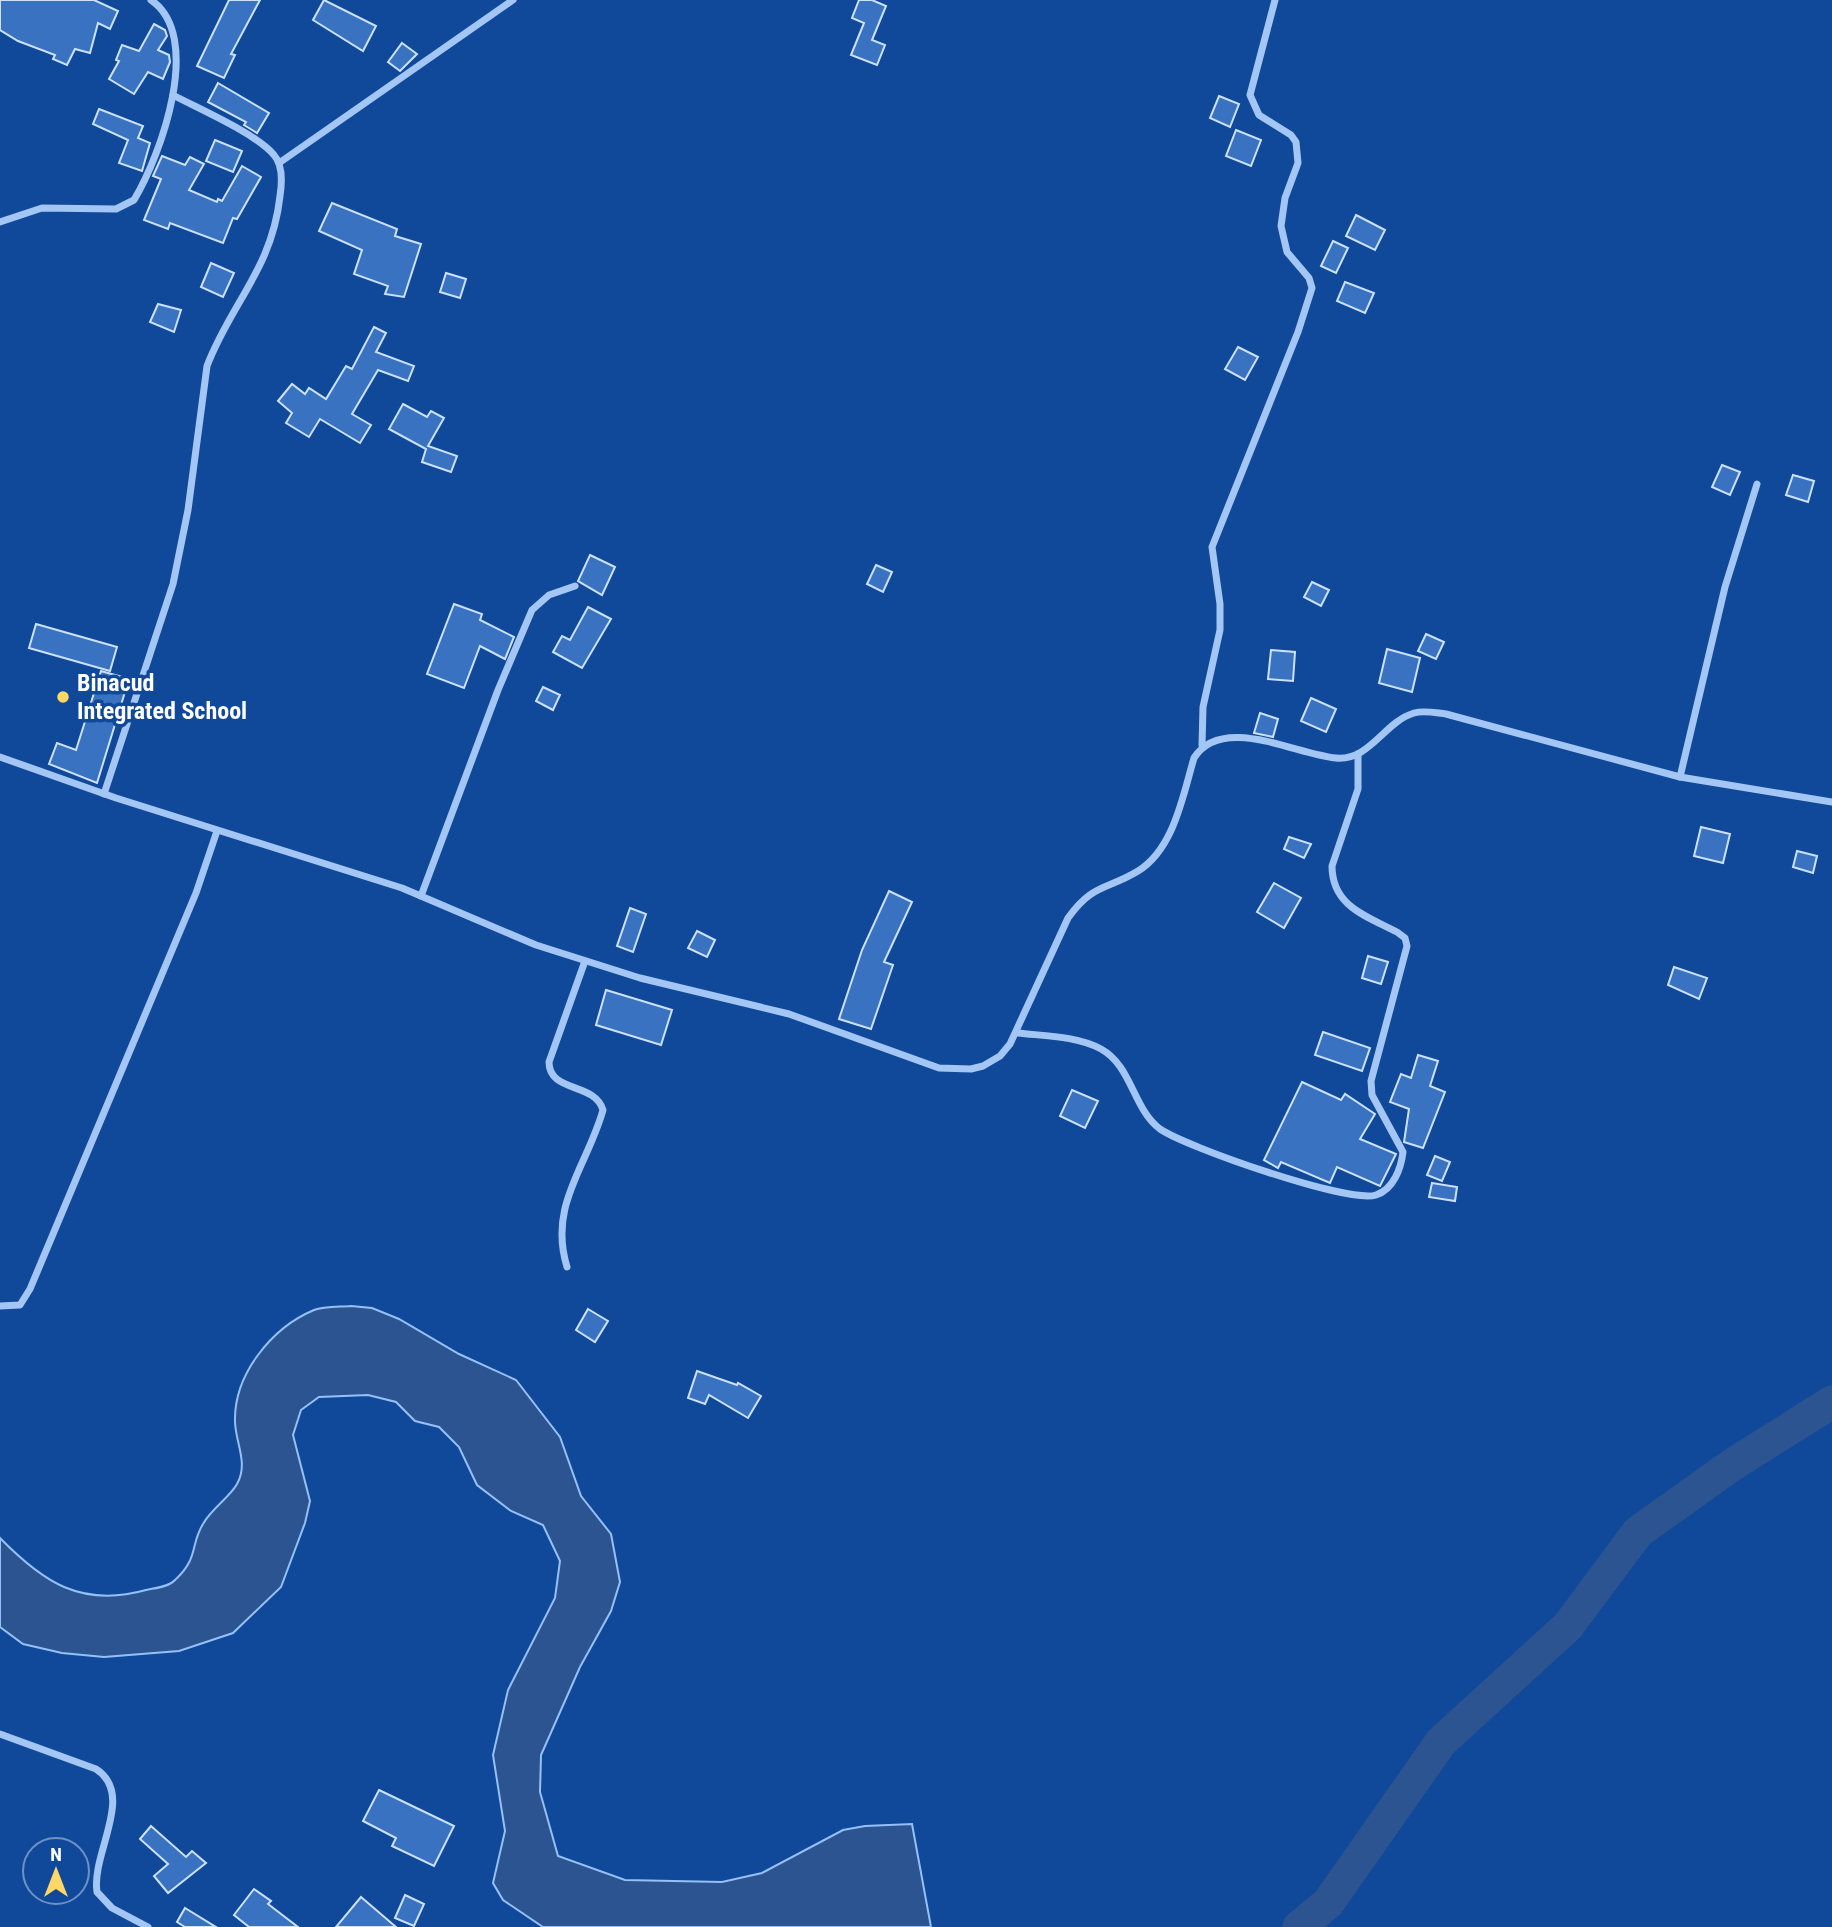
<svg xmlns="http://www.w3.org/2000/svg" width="1832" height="1927" font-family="'Roboto Condensed',sans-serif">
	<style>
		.water { fill: #2b5491; stroke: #95c0f8; stroke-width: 2 }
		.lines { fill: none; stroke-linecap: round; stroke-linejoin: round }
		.river { stroke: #2b5491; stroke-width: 33 }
		.building { fill: #3972c1; stroke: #cce1fe; stroke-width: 2 }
		.minor { stroke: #a3c6f4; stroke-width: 7 }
		.poi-dot { fill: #ffd766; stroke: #10499a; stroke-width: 2.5 }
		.labels { text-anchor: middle; stroke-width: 7; stroke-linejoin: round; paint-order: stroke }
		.poi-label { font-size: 24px; font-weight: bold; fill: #fff; stroke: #10499a; text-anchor: start }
	</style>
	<rect width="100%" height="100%" fill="#10499a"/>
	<path class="water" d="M351,1306L372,1308L399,1319L459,1354L516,1380L560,1437L581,1496L611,1534L620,1582L611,1611L580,1667L541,1755L540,1792L558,1856L625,1880L722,1882L762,1873L843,1830L865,1826L912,1824L931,1927H543L503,1900L493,1883L505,1831L493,1755L508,1690L555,1598L560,1561L543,1525L511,1511L477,1485L459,1447L439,1427L415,1421L396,1402L368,1395L319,1397L301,1410L293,1435L310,1501L305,1523L281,1587L233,1633L179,1651L104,1657L62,1653L23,1644L0,1627V1538C43,1582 81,1608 146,1590C155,1588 169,1587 175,1580C199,1558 190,1545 203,1524C211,1509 230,1497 237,1484C249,1463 235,1442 235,1421C234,1375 271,1328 314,1310C324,1306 340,1307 351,1306Z"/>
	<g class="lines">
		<path class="river" d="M1299,1927L1328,1903L1441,1742L1568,1626L1638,1532L1732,1465L1832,1402"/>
	</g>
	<g class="building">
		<path d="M0,0H94L118,11L110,29L98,23L90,53L75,49L67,65L53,59L55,55L18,41L0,30Z"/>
		<path d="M229,0H260L231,54L235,55L224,78L197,66Z"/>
		<path d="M324,0L376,26L363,51L313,20Z"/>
		<path d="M859,0H872L886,6L872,40L885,45L877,65L851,55L864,23L852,18Z"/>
		<path d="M154,24L165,30L167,36L158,50L169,55L170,62L163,79L148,72L134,94L109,79L119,61L116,60L122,45L139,51Z"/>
		<path d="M402,43L417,54L400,71L388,62Z"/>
		<path d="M218,83L269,113L257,133L244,125L246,122L208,102Z"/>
		<path d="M1219,96L1239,104L1230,127L1210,118Z"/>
		<path d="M99,109L143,126L138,138L150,143L142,171L119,163L128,140L93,124Z"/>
		<path d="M1236,130L1261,140L1251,166L1226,156Z"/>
		<path d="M215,140L242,151L233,172L206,161Z"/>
		<path d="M162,156L185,165L190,157L204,164L189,190L217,202L218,199L222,201L242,166L261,177L237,219L233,218L223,243L170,223L168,229L144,220L161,179L153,176Z"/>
		<path d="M332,203L397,229L395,236L421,244L404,297L385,294L388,286L354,274L362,250L319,231Z"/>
		<path d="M1356,215L1385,230L1375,250L1346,236Z"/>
		<path d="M1333,241L1348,248L1336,273L1321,266Z"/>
		<path d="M211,263L234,273L223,297L201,287Z"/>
		<path d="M446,273L466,279L460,298L440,292Z"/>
		<path d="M1345,282L1374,293L1365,313L1337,301Z"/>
		<path d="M158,304L181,310L174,332L150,322Z"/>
		<path d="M374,327L386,333L376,352L414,366L408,381L378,370L352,414L371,425L360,443L320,419L309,437L286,423L292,413L278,401L292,384L305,394L309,388L326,399L346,366L352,369Z"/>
		<path d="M1238,347L1258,357L1245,380L1225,369Z"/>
		<path d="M403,404L427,417L431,411L444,418L428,446L457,456L451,472L422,462L426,449L389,429Z"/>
		<path d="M1722,465L1740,472L1730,495L1712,487Z"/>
		<path d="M1793,475L1814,481L1808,502L1786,495Z"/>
		<path d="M590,555L615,567L602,595L578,581Z"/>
		<path d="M876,565L892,572L883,592L867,584Z"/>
		<path d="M1312,582L1329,590L1321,606L1304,597Z"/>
		<path d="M454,604L482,614L480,620L514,637L505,659L480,646L464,688L427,674Z"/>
		<path d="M588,607L611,619L582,668L553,652L562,636L570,640Z"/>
		<path d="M36,624L117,647L110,671L29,648Z"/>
		<path d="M1426,634L1444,642L1436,659L1418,651Z"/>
		<path d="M1387,649L1420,658L1412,692L1379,683Z"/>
		<path d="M1271,650L1295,652L1293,681L1268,679Z"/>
		<path d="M101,671L129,679L97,783L49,764L57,743L76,750Z"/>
		<path d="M543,687L560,695L553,710L536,701Z"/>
		<path d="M1311,698L1336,709L1326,732L1301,721Z"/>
		<path d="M1260,713L1278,719L1273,737L1254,733Z"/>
		<path d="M1701,827L1730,834L1723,863L1694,856Z"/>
		<path d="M1289,837L1311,844L1304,858L1284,849Z"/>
		<path d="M1797,851L1817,856L1813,873L1793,867Z"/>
		<path d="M1274,883L1301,898L1284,928L1257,912Z"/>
		<path d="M889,891L912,902L884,962L893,965L871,1029L839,1019L862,950Z"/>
		<path d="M630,908L646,914L633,952L617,946Z"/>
		<path d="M697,931L715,940L707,957L688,948Z"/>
		<path d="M1368,956L1388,962L1381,984L1362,978Z"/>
		<path d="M1674,967L1707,978L1699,999L1668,985Z"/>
		<path d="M606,990L672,1010L661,1045L596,1025Z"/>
		<path d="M1323,1032L1370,1048L1362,1071L1315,1055Z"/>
		<path d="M1418,1055L1438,1061L1430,1086L1445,1092L1423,1148L1404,1142L1409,1109L1390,1102L1401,1074L1411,1078Z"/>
		<path d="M1302,1082L1341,1100L1345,1094L1375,1114L1360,1139L1396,1154L1380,1186L1337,1167L1330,1183L1281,1162L1278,1168L1264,1160Z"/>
		<path d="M1072,1090L1098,1101L1085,1128L1060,1116Z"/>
		<path d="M1435,1156L1450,1162L1442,1181L1427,1175Z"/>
		<path d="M1432,1183L1457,1187L1455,1201L1429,1197Z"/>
		<path d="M588,1309L608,1321L595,1342L576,1330Z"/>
		<path d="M697,1371L737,1385L738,1383L761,1396L748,1418L709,1395L705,1404L688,1398Z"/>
		<path d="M379,1790L454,1826L434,1866L392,1846L396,1838L363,1821Z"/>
		<path d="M151,1826L186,1857L192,1851L206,1863L168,1893L154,1876L168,1864L140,1839Z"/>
		<path d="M254,1889L271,1901L268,1904L298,1927H249L234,1915Z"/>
		<path d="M405,1895L424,1904L414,1926L395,1918Z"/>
		<path d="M361,1897L396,1927H336Z"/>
		<path d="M185,1908L216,1927H185L177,1922Z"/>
	</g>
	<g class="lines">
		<g class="minor">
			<path d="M279,163L513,0"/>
			<path d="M0,222L42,208L116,209L134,200C161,155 204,36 151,0"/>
			<path d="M1202,745L1203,707L1220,630V604L1212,547L1298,332L1312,288L1309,278L1287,252L1281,226L1285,198L1298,163L1296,142L1291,135L1259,115L1250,95L1275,0"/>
			<path d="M0,757L116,798L402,888L536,945L640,978L789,1014L939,1068L971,1069L983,1066L1000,1056L1010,1044L1068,918C1093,883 1107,890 1138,871C1174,849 1183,795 1194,758C1222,714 1295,754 1336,758C1370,761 1384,722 1414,713C1424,710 1436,713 1446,714L1680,777L1832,802"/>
			<path d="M1680,777L1725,587L1757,484"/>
			<path d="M104,794L173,584L188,510L207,366C231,303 272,269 280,196C282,183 283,165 274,155C257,134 199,109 173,95"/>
			<path d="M421,896L498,690L532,610L549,595L575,586"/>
			<path d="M1018,1033C1044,1036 1077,1036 1101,1049C1132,1066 1133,1109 1160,1129C1186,1147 1349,1204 1376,1195C1394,1189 1401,1168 1403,1152L1372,1095L1371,1081L1407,946L1405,938L1397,932C1366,916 1332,906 1332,866L1358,789V754"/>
			<path d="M567,1267C548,1205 587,1167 603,1110C595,1082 549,1093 549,1062L585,961"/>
			<path d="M0,1306L20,1305L30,1289L196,893L217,831"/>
			<path d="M0,1734L96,1769C136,1795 91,1853 97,1892L112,1908L148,1927"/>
		</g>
	</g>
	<circle class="poi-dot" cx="63" cy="697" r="7"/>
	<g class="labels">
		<g class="poi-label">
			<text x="77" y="691">Binacud<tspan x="77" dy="28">Integrated School</tspan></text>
		</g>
	</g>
	<g transform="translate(56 1871)"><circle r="33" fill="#10499a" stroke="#7092c2" stroke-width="2"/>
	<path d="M0-5L12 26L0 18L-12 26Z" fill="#ffd766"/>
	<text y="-10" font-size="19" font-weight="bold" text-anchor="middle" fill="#ffffff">N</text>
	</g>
</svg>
